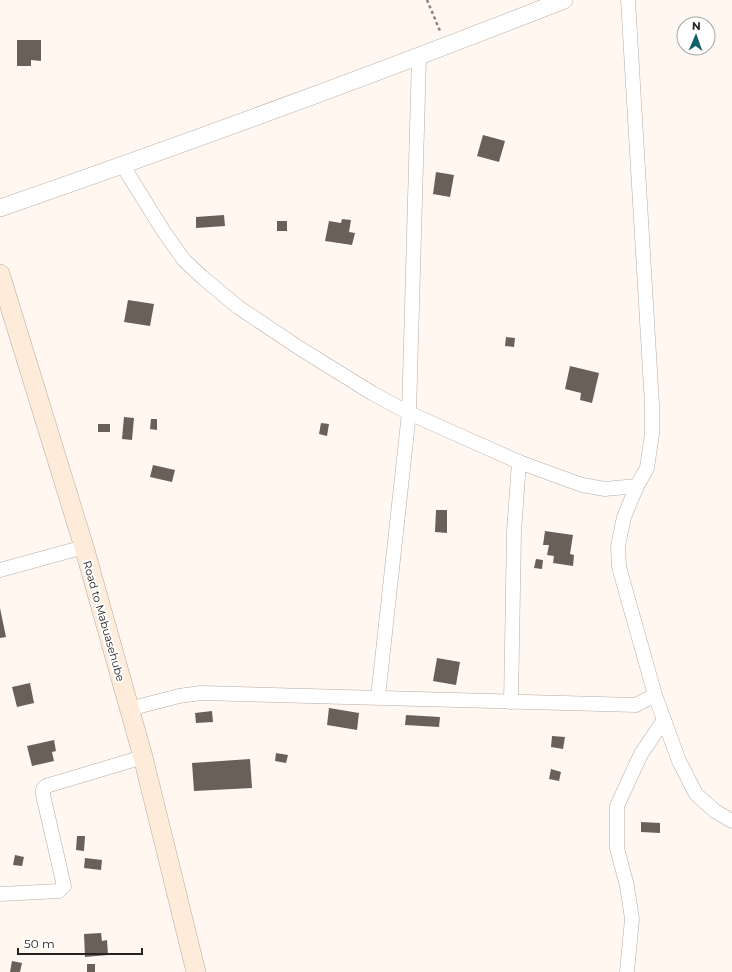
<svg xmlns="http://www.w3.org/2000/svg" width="732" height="972" font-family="Montserrat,sans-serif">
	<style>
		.building { fill: #696059 }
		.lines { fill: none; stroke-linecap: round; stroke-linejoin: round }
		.minor-casing { stroke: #b5aca4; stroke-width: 15 }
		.tertiary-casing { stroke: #b5aca4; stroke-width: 18 }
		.secondary-casing { stroke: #b5aca4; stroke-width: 20 }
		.path { stroke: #8a847f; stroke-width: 2.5; stroke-dasharray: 3 3; stroke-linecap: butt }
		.minor { stroke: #fff; stroke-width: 14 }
		.tertiary { stroke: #fff; stroke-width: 17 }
		.secondary { stroke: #feebd9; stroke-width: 19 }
		.labels { text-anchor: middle; stroke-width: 4; stroke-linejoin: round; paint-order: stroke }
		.street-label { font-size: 11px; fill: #26221f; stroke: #fff }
	</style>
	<rect width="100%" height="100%" fill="#fff7f0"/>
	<g class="building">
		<path d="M17,40H41V61L31,60V66H17Z"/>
		<path d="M483,135L505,141L499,162L477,156Z"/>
		<path d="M436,172L454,175L450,197L433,194Z"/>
		<path d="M224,215L225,226L196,228V217Z"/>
		<path d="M342,219L351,220L349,232L355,233L352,245L325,241L329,221L341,223Z"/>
		<rect x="277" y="221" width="10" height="10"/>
		<path d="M128,300L154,304L150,326L124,322Z"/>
		<path d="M506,337L515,338L514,347L505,346Z"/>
		<path d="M570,366L599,373L592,403L580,400L581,393L565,389Z"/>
		<path d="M124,417L134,418L132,440L122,439Z"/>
		<path d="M151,419H157V430L150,429Z"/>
		<path d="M321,423L329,424L327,436L319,434Z"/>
		<rect x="98" y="424" width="12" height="8"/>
		<path d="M153,465L175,470L172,482L150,477Z"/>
		<path d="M436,510H447V533L435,532Z"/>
		<path d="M545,531L573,535L570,554L574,555L573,566L553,563L554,556L547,555L549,545H543Z"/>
		<path d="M536,559L543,560L542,569L534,568Z"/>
		<path d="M0,608L6,637L0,638Z"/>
		<path d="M437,658L460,662L456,685L433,681Z"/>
		<path d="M30,683L34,703L17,707L12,687Z"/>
		<path d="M329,708L359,713L357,730L327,725Z"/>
		<path d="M212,711L213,722L196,723L195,713Z"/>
		<path d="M406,715L440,717L439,727L405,725Z"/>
		<path d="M552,736L565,737L563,749L551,747Z"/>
		<path d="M54,740L56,751L52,752L54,761L32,766L27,746Z"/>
		<path d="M276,753L288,755L286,763L275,761Z"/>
		<path d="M250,759L252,788L194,791L192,763Z"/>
		<path d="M551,769L561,772L559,781L549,779Z"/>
		<path d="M641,822L660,823V833L641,832Z"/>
		<path d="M77,836H85L84,851L76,850Z"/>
		<path d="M15,855L24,857L22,866L13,865Z"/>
		<path d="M85,858L102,860L101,870L84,868Z"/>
		<path d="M101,933L102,941L107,940L108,955L85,957L84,934Z"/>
		<path d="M12,961L22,963L20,972H10Z"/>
		<rect x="87" y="964" width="8" height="8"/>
	</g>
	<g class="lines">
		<g class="minor-casing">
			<g id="minor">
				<path d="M628,0L652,405V434L647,468L637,486L624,517L618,546L619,567L655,695L679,761L696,794L715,811L732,821"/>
				<path d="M123,166L164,232L184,260L202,277L238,307L301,349L372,393L409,413L519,462L582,485L605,489L637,486"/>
				<path d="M0,570L84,547"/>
				<path d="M378,697L409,413L419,57"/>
				<path d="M511,702L514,532L519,462"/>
				<path d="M129,709L179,696L201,693L636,705L655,695"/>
				<path d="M0,894L59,891L64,886L43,795V789L46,786L143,757"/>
				<path d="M627,972L632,919L627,886L617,848V806L641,754L664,720"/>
			</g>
		</g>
		<g class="tertiary-casing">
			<path id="tertiary" d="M0,208C190,142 378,73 564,0"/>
		</g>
		<g class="secondary-casing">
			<path id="secondary" d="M0,274L84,547L143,757L196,972"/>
		</g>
		<path class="path" d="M427,0L440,31"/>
		<use href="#minor" class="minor"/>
		<use href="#tertiary" class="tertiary"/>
		<use href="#secondary" class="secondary"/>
	</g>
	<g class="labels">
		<g class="street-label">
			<text transform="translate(104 621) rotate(74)" y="4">Road to Mabuasehube</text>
		</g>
	</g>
	<g transform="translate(696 36) rotate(2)"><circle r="19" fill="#ffffff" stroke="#a8a7a5"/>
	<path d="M0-3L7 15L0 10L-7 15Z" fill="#15606d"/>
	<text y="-6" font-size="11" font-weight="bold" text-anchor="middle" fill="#26221f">N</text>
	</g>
	<path d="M18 948v6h124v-6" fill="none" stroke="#26221f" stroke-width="2"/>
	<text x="24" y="948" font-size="12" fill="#26221f" stroke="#ffffff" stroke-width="3" paint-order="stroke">50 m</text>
</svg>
